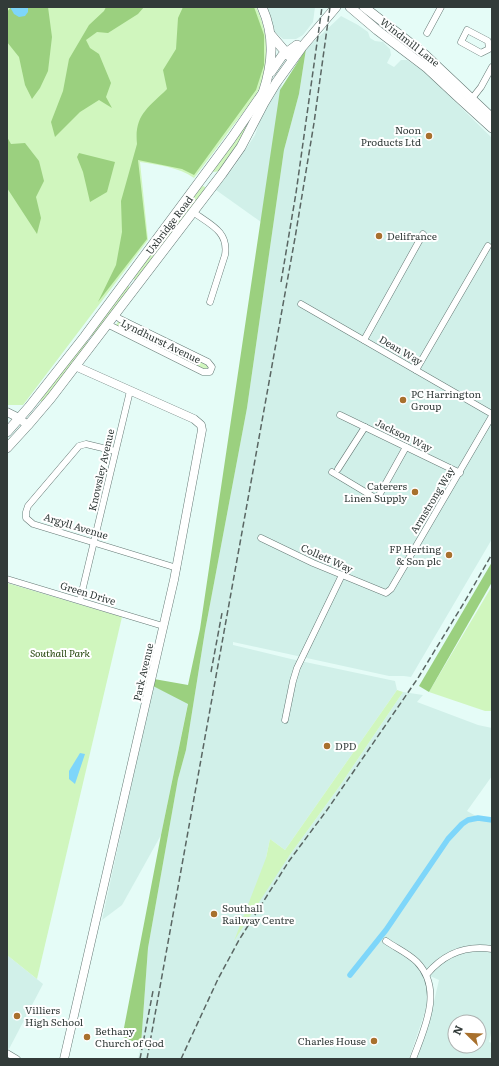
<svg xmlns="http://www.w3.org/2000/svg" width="499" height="1066" font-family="Literata,serif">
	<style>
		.built { fill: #d1f0e9; fill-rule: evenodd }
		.green { fill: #d0f6be }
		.forest { fill: #9bd07f }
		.water { fill: #7ed6fa }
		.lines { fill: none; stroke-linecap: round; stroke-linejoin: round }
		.canal { stroke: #7ed6fa; stroke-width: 5.5 }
		.street-casing { stroke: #657975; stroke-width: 7 }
		.secondary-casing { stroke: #657975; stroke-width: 9 }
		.primary-casing { stroke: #657975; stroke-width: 10 }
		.street { stroke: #fff; stroke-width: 6 }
		.secondary { stroke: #fff; stroke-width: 8 }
		.primary { stroke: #fff; stroke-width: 9 }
		.rail { stroke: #5a6663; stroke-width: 1.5; stroke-dasharray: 6 3; stroke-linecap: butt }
		.poi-dot { fill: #a8702d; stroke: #fff; stroke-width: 1.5 }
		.labels { text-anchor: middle; stroke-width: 4; stroke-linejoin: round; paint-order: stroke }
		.street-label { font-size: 10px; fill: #323b39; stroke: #fff }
		.poi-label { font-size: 10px; fill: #323b39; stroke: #fff; text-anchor: start }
		.park-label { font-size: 10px; font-style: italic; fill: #1c3e03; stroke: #fff }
	</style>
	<rect width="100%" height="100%" fill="#e5fcf7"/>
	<g class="built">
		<path d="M265,7H315L313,22L303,35L296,39H283L275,32Z"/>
		<path d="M341,16L358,25L368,32L370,38L375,41L383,42L390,49L391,55L387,63L394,67L401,60H407L426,73L492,138V539L411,677L404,676H389L233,642V645L291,659L395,681L397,690L285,850L270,839L266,858L289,856L339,787L403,692L423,695L417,702L478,725L492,728V776L467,811L485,821H492V1029L489,1042L492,1043V1053L490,1059H417L428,1027L439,980L428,975L427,1006L409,1059H138L141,1045L148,948L178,779L186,750L205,631L247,408L284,150L299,94L306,49ZM455,1022H479V1046H455Z"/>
		<path d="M282,83L261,222L216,190L234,167L255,135L266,104L273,93Z"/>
		<path d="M153,686L188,703L161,835L122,905L102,920Z"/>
		<path d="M7,955L43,984L9,1049L7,1048Z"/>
	</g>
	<g class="green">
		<path d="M7,7H256C268,32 271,62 260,87C253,101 242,114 232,127C220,144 207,161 194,178C179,167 158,165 140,162L148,240L23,405H7Z"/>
		<path d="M255,113L240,140L219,171L214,172L212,171Z"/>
		<path d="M203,186L205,187V190L137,279L134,280L133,278L201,187Z"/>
		<path d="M127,285L131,288L94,336L92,337L91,335Z"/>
		<path d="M119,321L160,341L162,343V345L158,347L115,326Z"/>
		<path d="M86,341L89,342L72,366L42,402L39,400Z"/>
		<path d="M168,346L207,363L208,368L204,369L167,352L166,347Z"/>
		<path d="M7,583L122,617L37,979L7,955Z"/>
		<path d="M492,586V711H485L429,692Z"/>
		<path d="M397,690L403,692L339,787L289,856L234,941L266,858L270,839L285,850Z"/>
	</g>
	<g class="forest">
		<path d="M11,7H48L52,37L48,71L40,88L32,99L25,85L19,57L7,42V12Z"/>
		<path d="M106,7H144L138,14L108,33L97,32L86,40L90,48L99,54L111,83L106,97L112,108L99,100L80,112L55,137L51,122L63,91L69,59L89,25L104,11Z"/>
		<path d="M183,7H254L264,35V65L256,90L194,175L182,169L138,160L147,239L98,302L116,265L122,232L121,201L137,144C134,115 148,108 167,89L163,70L176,49L178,18Z"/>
		<path d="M306,49L299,94L284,150L247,408L205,631L186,750L178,779L148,948L141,1045L121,1036L123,1033L161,835L188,704L153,686L154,679L188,685L200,629L280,90Z"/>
		<path d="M7,137L11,144L25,143L39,161L44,181L36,197L41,218L37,234L7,188Z"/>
		<path d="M79,153L115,162L107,192L90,202L83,172L77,157Z"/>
		<path d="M492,562V582L429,692L419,686Z"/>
	</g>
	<g class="water">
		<path d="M10,7H28V12L25,16L19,17L14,14Z"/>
		<path d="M80,753L85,754L75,784L69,779V771Z"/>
	</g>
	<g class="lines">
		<path class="canal" d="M350,975L386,930L448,839L462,824L468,820L478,818L492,820"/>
		<g class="street-casing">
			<g id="street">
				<path d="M467,30L488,41L489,49L481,53L461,42Z"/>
				<path d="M427,33L441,7"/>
				<path d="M470,101L481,87L492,67"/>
				<path d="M193,212C209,224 229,231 225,255L210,302"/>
				<path d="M301,304L492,414"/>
				<path d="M107,324L203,372H210L212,367L208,362L120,319L115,315"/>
				<path d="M364,340L423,234"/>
				<path d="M416,370L488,246"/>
				<path d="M340,415L460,473"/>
				<path d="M115,451L86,444L79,446L28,506L26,512V518L33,524L177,568"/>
				<path d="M338,469L365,427"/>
				<path d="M332,472L377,499L406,447"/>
				<path d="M261,538L313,563L386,593L391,589L492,416"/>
				<path d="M7,579L163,626"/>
				<path d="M80,600L130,391"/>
				<path d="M285,720L293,681L297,668L342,575"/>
				<path d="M386,941C396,948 408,953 417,962C444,990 424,1029 413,1059"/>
				<path d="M427,974C444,954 466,945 492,949"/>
				<path d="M7,1053L17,1059"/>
			</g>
		</g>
		<g class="secondary-casing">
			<g id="secondary">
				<path d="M7,412L15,416L28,425"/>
				<path d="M64,1059L174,580L202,430L201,425L194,419L75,366"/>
			</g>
		</g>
		<g class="primary-casing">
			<g id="primary">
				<path d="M262,7C275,36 273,63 263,93"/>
				<path d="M350,7L377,30L427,68L458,97L492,128"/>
				<path d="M364,7L423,53L492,118"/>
				<path d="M271,35L289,56"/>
				<path d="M271,72L282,56L297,45"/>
				<path d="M7,432L29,407L85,336L231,139L265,90"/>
				<path d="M7,448L28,425L51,398L222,174L241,147L264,103L276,83L302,47L336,7"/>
			</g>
		</g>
		<use href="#street" class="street"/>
		<use href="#secondary" class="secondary"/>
		<use href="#primary" class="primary"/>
		<g class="rail">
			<path d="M281,282L296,193L322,7"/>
			<path d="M211,672L222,613"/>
			<path d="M140,1059L153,991"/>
			<path d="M147,1059L295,238L314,123L330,7"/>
			<path d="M181,1059L218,979L239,940L289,861L327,810L418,678L465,601L492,554"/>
		</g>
	</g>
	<g class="poi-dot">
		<circle cx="429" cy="136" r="4"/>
		<circle cx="379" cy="236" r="4"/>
		<circle cx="403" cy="400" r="4"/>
		<circle cx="415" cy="492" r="4"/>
		<circle cx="449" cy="555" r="4"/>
		<circle cx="327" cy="746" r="4"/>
		<circle cx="214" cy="914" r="4"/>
		<circle cx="17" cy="1016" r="4"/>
		<circle cx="87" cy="1037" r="4"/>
		<circle cx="374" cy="1041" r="4"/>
	</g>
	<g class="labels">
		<g class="street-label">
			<text transform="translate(410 42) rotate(38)" y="4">Windmill Lane</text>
			<text transform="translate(169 225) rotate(-53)" y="4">Uxbridge Road</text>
			<text transform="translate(161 341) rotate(26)" y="4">Lyndhurst Avenue</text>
			<text transform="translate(401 350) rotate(30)" y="4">Dean Way</text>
			<text transform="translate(404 435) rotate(26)" y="4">Jackson Way</text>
			<text transform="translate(101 470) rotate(-77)" y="4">Knowsley Avenue</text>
			<text transform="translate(432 500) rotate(-59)" y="4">Armstrong Way</text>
			<text transform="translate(76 526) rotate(17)" y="4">Argyll Avenue</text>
			<text transform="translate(327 558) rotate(24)" y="4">Collett Way</text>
			<text transform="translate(88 593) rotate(17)" y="4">Green Drive</text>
			<text transform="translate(143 672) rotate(-77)" y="4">Park Avenue</text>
		</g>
		<g class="poi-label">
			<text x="421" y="134" text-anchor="end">Noon<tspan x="421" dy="12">Products Ltd</tspan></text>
			<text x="387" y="240">Delifrance</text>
			<text x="411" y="398">PC Harrington<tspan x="411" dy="12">Group</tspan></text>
			<text x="407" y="490" text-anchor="end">Caterers<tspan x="407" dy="12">Linen Supply</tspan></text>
			<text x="441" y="553" text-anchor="end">FP Herting<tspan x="441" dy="12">&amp; Son plc</tspan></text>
			<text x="335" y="750">DPD</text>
			<text x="222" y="912">Southall<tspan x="222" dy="12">Railway Centre</tspan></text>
			<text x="25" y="1014">Villiers<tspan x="25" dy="12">High School</tspan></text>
			<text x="95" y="1035">Bethany<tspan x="95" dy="12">Church of God</tspan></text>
			<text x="366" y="1045" text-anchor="end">Charles House</text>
		</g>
		<g class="park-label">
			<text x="60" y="657">Southall Park</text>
		</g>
	</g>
	<rect width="499" height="1066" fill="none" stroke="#323b39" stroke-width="16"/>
	<g transform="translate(467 1034) rotate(293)"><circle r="19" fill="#ffffff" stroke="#adb1b0"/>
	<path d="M0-3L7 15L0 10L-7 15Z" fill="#a8702d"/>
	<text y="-6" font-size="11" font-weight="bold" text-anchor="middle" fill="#323b39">N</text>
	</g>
</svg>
